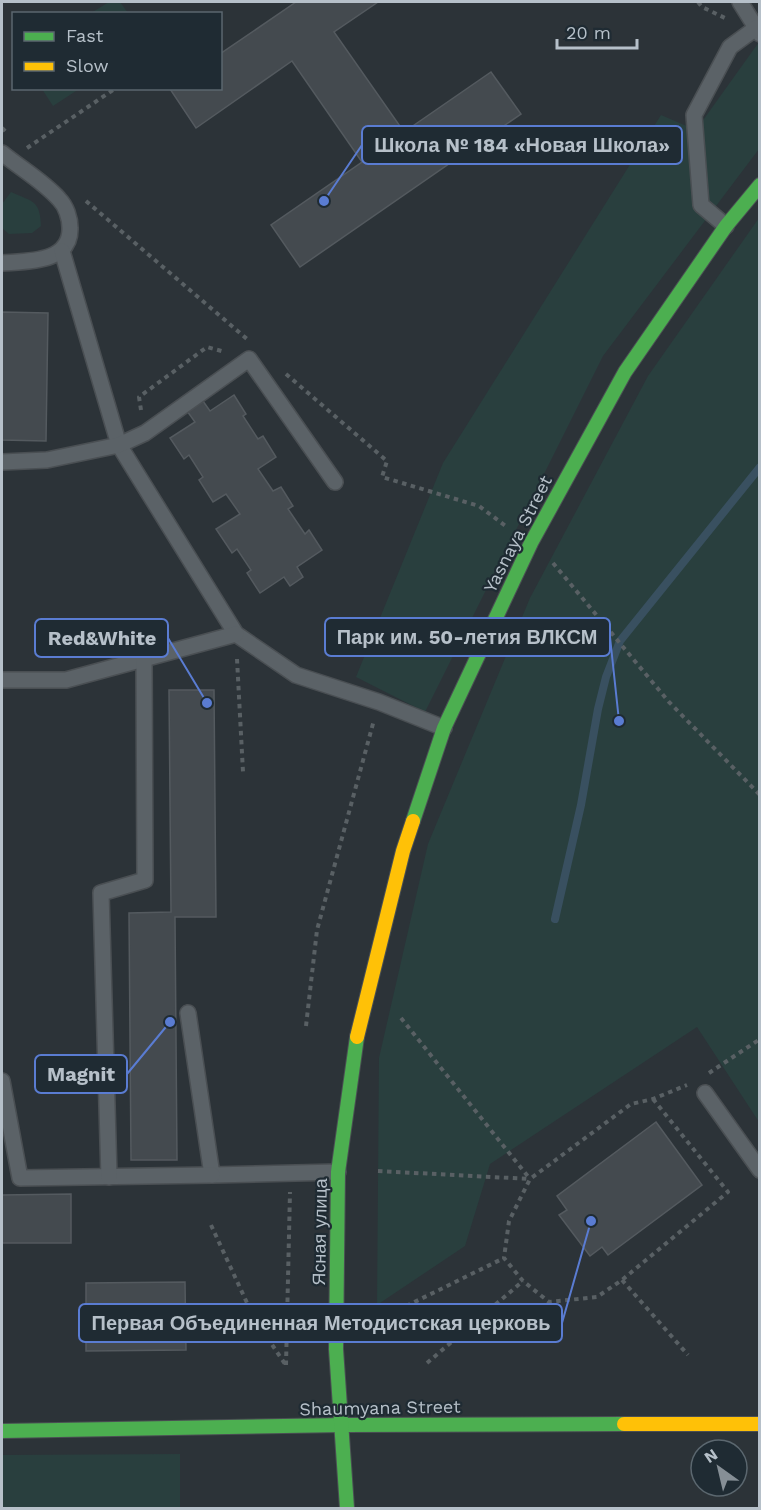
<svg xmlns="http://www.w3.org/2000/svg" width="761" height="1510" font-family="'Work Sans',sans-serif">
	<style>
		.green { fill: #293f3e }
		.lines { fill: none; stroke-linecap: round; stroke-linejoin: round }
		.stream { stroke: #395060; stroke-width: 8 }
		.building { fill: #444a4f; stroke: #545a5f; stroke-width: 1.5 }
		.lane-casing { stroke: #4a4f53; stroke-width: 18 }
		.fast-casing { stroke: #4a4f53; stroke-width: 16 }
		.slow-casing { stroke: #4a4f53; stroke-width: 16 }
		.path { stroke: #596064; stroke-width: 4; stroke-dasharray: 4.5 4.5; stroke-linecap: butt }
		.lane { stroke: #5b6267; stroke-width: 15 }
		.fast { stroke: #4caf50; stroke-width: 14 }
		.slow { stroke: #ffc107; stroke-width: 14 }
		.labels { text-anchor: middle; stroke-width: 4.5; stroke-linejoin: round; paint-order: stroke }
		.street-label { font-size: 18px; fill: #b6c0c9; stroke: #1f2b33 }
		.leader { fill: none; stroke: #5a7cd2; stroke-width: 2 }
		.callout-dot { fill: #5a7cd2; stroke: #1f2b33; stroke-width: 2 }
		.callout { fill: #1f2b33; stroke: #5a7cd2; stroke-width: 2 }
		.callout-label { font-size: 20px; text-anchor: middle; font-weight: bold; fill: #b6c0c9 }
	</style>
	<rect width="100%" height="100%" fill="#2c3338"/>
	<g class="green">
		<path d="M109,2H120L128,13H91Z"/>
		<path d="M759,42V149L603,356L425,712L356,677L443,463L661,115L696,130Z"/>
		<path d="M42,89H79L53,106Z"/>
		<path d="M11,192C33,202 40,200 41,226L32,233L9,234L2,228V204Z"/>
		<path d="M759,218V1122L697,1027L490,1164L465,1246L377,1305L379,1058L428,844L530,598L648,376Z"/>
		<path d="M180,1454V1508H2V1455Z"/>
	</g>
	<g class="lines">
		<path class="stream" d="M555,919L581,805L598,709L606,677L620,641L760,467"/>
	</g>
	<g class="building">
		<path d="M296,2H378L334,32L404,132L491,72L521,114L300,267L271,225L362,162L292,61L196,128L170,89L220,88V54Z"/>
		<path d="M2,312L48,313L46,441L2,440Z"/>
		<path d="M234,395L246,414L243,416L258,439L263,436L276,457L258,469L273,491L281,487L293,506L288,509L305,534L309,530L322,550L297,567L303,577L290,586L284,577L260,593L247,573L251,570L237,549L232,553L216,529L240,514L226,494L213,502L199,480L203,477L189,455L184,459L170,438L195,422L187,411L203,401L210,411Z"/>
		<path d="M169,690H214L216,917H175L177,1160H131L129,913L171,912Z"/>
		<path d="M656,1122L702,1185L608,1255L602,1247L590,1256L559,1215L567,1210L557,1196Z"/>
		<path d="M71,1194V1243H2V1195Z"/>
		<path d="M185,1282L186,1350L86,1351V1283Z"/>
	</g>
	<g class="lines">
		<g class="lane-casing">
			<g id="lane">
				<path d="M740,2L760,34"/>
				<path d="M2,153C20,168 43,181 59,199C66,206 70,218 70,228C71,263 27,261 2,263"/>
				<path d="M726,226L701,205L694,115L730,47L756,28"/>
				<path d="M62,251L119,445L236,634L296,675L379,702L444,728"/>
				<path d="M2,462L47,460L119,445L145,433L249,359L335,482"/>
				<path d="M2,680H66L236,634"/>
				<path d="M188,1013L212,1175L338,1172"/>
				<path d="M2,1081L20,1178L212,1175"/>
				<path d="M705,1093L760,1170"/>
				<path d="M109,1177L101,893L145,880L144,659"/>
			</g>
		</g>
		<g class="fast-casing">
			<g id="fast">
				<path d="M413,821L444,728L531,543L625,372L726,226L760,185"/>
				<path d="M2,1431L343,1425L624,1424"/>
				<path d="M347,1508L336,1349L338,1172L357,1037"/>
			</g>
		</g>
		<g class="slow-casing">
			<g id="slow">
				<path d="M357,1037L403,851L413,821"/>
				<path d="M624,1424H760"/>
			</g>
		</g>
		<g class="path">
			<path d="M698,2L702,7L725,18"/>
			<path d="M2,128L8,134"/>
			<path d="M27,148L116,88"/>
			<path d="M86,201L247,339"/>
			<path d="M286,374L387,461L382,477L479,506L507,527"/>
			<path d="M141,410L139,397L207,347L225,352"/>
			<path d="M553,563L669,702L760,795"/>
			<path d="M237,659L243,772"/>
			<path d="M401,1018L530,1179"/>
			<path d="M306,1026L317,930L374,720"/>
			<path d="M709,1073L760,1039"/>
			<path d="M653,1099L728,1192L622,1280L597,1297L549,1302L523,1281L504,1258L509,1221L530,1179L631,1104L653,1099L687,1085"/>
			<path d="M378,1171L530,1179"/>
			<path d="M211,1225L254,1318L285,1364"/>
			<path d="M622,1280L688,1355"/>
			<path d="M382,1318L504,1258"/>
			<path d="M427,1363L523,1281"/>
			<path d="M286,1365L290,1192"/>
		</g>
		<use href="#lane" class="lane"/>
		<use href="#fast" class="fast"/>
		<use href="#slow" class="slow"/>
	</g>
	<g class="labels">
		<g class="street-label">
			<text transform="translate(518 534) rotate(-63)" y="6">Yasnaya Street</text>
			<text transform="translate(320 1232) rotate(-89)" y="6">Ясная улица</text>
			<text transform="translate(380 1408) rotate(-1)" y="6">Shaumyana Street</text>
		</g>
	</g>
	<path class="leader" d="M324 201L362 145M619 721L610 637M207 703L168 638M170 1022L127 1074M591 1221L562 1323"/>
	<g class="callout-dot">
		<circle cx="324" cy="201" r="6"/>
		<circle cx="619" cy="721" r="6"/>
		<circle cx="207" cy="703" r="6"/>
		<circle cx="170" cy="1022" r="6"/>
		<circle cx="591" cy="1221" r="6"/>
	</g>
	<g class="callout">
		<rect x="362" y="126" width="320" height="38" rx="6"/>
		<rect x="325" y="618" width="285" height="38" rx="6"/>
		<rect x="35" y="619" width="133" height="38" rx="6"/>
		<rect x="35" y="1055" width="92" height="38" rx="6"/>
		<rect x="79" y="1304" width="483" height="38" rx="6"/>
	</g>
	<g class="callout-label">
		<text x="522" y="152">Школа № 184 «Новая Школа»</text>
		<text x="467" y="644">Парк им. 50-летия ВЛКСМ</text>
		<text x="102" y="645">Red&amp;White</text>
		<text x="81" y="1081">Magnit</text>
		<text x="321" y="1330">Первая Объединенная Методистская церковь</text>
	</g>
	<rect width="761" height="1510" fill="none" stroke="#b6c0c9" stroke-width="6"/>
	<rect x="12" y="12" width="210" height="78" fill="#1f2b33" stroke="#5b676f" stroke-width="1.5"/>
	<rect x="24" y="32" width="30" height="9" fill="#4caf50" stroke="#5b676f" stroke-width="1.5"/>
	<text x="66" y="42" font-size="18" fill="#b6c0c9">Fast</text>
	<rect x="24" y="62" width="30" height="9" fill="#ffc107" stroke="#5b676f" stroke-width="1.5"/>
	<text x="66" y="72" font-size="18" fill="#b6c0c9">Slow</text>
	<g transform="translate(719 1468) rotate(326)"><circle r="28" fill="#1f2b33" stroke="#5b676f" stroke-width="1.5"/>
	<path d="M0-4.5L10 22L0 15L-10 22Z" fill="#868f96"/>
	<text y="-9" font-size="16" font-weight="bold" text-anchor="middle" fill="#b6c0c9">N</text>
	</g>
	<path d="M557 39v9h80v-9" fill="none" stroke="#b6c0c9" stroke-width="3"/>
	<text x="566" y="39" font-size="18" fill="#b6c0c9" stroke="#1f2b33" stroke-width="4.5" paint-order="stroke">20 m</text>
</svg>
